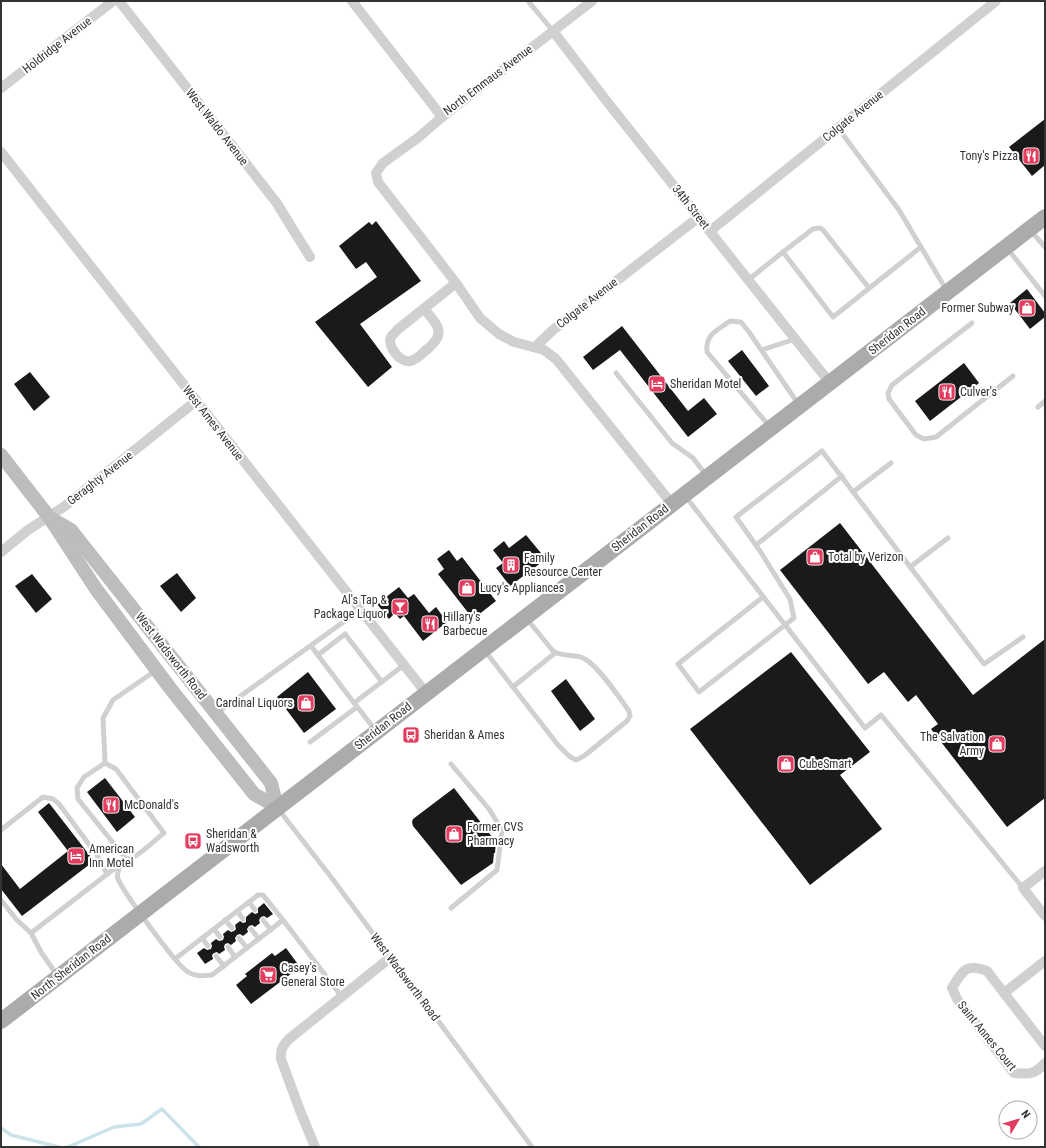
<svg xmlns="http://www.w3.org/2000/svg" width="1046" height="1148" font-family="'Roboto Condensed',sans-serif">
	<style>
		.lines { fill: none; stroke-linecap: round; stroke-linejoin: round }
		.stream { stroke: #cce3eb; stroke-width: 3.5 }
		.building { fill: #1a1a1a }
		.service { stroke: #d0d0d0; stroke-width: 5 }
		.minor { stroke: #d0d0d0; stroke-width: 10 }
		.secondary { stroke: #bdbdbd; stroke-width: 14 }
		.primary { stroke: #ababab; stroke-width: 16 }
		.labels { text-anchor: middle; stroke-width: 4; stroke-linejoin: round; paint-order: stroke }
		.street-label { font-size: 12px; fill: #333; stroke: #fff }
		.poi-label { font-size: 12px; fill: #333; stroke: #fff; text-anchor: start }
	</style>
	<rect width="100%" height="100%" fill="#fff"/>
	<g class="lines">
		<g class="stream">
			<path d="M1,1128L11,1135L59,1147"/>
			<path d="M68,1147L114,1127L141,1124L162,1109L199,1147"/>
		</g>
	</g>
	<g class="building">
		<path d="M1045,119V165L1032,176L1009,147Z"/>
		<path d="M376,221L421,281L360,324L392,367L368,387L315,322L377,277L366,262L356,269L339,246L369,222L372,225Z"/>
		<path d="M1027,289L1045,313V317L1030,329L1010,303Z"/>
		<path d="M622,326L688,411L704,398L717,414L688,437L620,350L593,370L583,357Z"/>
		<path d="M742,350L769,386L756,396L728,361Z"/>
		<path d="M964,363L979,383L930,421L915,401Z"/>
		<path d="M30,372L50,397L34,411L14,384Z"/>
		<path d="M840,523L973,695L1045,639V798L1007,827L931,729L938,724L916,695L908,702L884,672L868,684L780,570Z"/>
		<path d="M526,535L546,559L510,586L496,568L503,563L493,550L504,541L509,548Z"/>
		<path d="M449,550L457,561L462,557L496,601L473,619L438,574L444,569L437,559Z"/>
		<path d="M177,573L196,598L181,612L160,586Z"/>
		<path d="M32,574L52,599L36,613L15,586Z"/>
		<path d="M399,587L408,598L414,594L429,613L436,607L447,622L423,641L404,616L400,619L395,613L389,619L377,604Z"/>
		<path d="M791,652L870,752L840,775L882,829L810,885L690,729Z"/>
		<path d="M308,672L336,709L304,733L277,697Z"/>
		<path d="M566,679L595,719L580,731L551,691Z"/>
		<path d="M105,778L135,817L117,832L87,792Z"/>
		<path d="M454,788L496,842L495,853H494L493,863L461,885L413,826L412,822L413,819Z"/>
		<path d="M49,803L94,861L22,916L1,889V864L20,889L68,851L38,812Z"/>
		<path d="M264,903L273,914L267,918L264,916L261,917L259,920L260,923L255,927L252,925L249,926L247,929L248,932L243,936L240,934L237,935L235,938L236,941L231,945L228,943L225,944L224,947L225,950L219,954L217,952L214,953L212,955L213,959L205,964L197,953L204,948L207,950L211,949L212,946L211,943L216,939L219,941L223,940L224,937L223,934L228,930L231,932L234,931L236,929L235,925L240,921L243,923L246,922V917L252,912L255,914L258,913V908Z"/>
		<path d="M286,948L300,967L251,1004L236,985L247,976L245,974L272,953L275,956Z"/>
	</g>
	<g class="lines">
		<g class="service">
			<path d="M528,1L553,31"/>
			<path d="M838,128L899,210L947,291"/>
			<path d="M1031,231L1045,247"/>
			<path d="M1007,248L1045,296"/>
			<path d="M748,280L783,252"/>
			<path d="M869,288L823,230L820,228L813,229L783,252L833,317L921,247"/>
			<path d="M972,323L892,385L888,393L889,399L916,435L924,439L936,437L1013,376"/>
			<path d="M762,350L795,339"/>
			<path d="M616,373L672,443L693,458L706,475"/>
			<path d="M1038,407L1045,401"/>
			<path d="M770,427L707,352C705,334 718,330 730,321L741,322L749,332L799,405"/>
			<path d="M853,492L891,463"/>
			<path d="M686,497L865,728L881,715L1023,888"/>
			<path d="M756,545L842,476"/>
			<path d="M910,567L948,538"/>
			<path d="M763,597L678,664L699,692L794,618L790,599L760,551L736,517L822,451L984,664L1023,637"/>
			<path d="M311,646L354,703L404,665"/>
			<path d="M485,651L558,745L569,756L576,760L584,756L627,721L630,716L629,711C619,697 599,667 585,659C576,653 563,658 553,651L527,619"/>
			<path d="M318,655L345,634L382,682"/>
			<path d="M514,686L555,653"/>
			<path d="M355,704L376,731"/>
			<path d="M217,713L360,610"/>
			<path d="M310,742L357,707"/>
			<path d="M105,763L103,718L113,700L155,671"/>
			<path d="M279,810L331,877L532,1147"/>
			<path d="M1,830L43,797L53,799L59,804L97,855L107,874"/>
			<path d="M126,859L78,799L77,788L84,777L105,763L116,769L164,833C156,839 141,854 133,857C127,859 121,861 119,868C118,871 117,876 118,879C124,893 177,966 188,972C196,977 203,976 212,975L283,920L342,997"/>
			<path d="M1,900L16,919L31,933"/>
			<path d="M249,902L255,910"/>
			<path d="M451,908L497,870L502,830L489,809L451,764"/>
			<path d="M237,911L243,919"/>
			<path d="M225,920L232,928"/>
			<path d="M263,920L271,930"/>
			<path d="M214,929L220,937"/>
			<path d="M251,929L259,939"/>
			<path d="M202,938L208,946"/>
			<path d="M239,938L247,948"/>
			<path d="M228,947L235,957"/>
			<path d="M216,956L224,966"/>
			<path d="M175,959L258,895H263L283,920"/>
			<path d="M57,975L41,952L31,933L119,865"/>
		</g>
		<g class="minor">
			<path d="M119,1L276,202L310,257"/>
			<path d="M352,1L442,117L592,1"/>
			<path d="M553,31L605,99L830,383"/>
			<path d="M1,88L113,1"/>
			<path d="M442,117L419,137L383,163L376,173L378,182L456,283L480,318L499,334L514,342L544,350L556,359L672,504"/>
			<path d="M1,152L426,693"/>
			<path d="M710,231L996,1"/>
			<path d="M424,309C439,326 447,334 425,351C421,355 416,360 410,361C400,363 387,346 391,337C392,335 396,332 397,330L456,283"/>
			<path d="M535,347L553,330L699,217"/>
			<path d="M1,552L28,530L65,506L196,401"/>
			<path d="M1045,871L1023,888L1045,916"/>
			<path d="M1004,993L1045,961"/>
			<path d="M1045,1046L987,971C966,963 963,970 952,988L957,999L1014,1073C1029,1074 1034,1075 1045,1063"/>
			<path d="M315,1147L299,1108L281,1059C280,1050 283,1045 289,1039L391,957"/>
		</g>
		<g class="secondary">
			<path d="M1,455L49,517L96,589L170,688L254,794L277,807"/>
			<path d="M52,519L71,530L271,783L277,807"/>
		</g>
		<path class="primary" d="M1,1021L1045,217"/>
	</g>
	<defs>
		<g id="restaurant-square" transform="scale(0.9)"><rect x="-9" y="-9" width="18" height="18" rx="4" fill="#e23c5e" stroke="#fff"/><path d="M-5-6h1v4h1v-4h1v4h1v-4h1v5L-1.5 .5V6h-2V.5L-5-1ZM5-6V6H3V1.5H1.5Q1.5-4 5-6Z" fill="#fff"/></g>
		<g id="shop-square" transform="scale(0.9)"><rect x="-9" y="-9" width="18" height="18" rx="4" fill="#e23c5e" stroke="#fff"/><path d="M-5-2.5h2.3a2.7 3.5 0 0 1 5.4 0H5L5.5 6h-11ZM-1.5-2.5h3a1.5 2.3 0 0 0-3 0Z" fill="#fff"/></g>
		<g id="hotel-square" transform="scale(0.9)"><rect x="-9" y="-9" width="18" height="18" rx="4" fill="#e23c5e" stroke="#fff"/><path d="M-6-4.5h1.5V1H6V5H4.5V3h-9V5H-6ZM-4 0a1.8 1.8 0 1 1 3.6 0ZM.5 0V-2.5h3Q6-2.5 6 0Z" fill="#fff"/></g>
		<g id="building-square" transform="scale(0.9)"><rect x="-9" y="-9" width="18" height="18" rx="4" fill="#e23c5e" stroke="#fff"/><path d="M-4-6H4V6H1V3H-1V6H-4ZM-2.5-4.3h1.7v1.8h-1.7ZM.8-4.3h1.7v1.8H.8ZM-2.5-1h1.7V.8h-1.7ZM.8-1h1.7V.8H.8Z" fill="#fff"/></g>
		<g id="bar-square" transform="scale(0.9)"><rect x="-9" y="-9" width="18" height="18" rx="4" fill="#e23c5e" stroke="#fff"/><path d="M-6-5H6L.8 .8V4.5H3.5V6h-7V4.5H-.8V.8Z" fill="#fff"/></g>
		<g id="bus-square" transform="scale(0.9)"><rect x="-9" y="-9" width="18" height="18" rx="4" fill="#e23c5e" stroke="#fff"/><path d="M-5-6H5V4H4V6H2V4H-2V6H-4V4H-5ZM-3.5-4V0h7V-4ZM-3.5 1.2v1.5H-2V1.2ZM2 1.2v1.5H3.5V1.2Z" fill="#fff"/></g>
		<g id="supermarket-square" transform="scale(0.9)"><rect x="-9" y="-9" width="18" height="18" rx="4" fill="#e23c5e" stroke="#fff"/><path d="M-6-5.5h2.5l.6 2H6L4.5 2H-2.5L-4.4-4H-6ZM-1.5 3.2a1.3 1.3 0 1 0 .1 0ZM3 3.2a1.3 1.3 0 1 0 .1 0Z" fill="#fff"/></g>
	</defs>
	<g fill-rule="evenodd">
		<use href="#restaurant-square" x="1031" y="156"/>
		<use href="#shop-square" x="1027" y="308"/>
		<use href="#hotel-square" x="657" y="384"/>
		<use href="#restaurant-square" x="947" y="392"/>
		<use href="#shop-square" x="815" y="557"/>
		<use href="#building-square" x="511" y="565"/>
		<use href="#shop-square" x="467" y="588"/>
		<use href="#bar-square" x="400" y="607"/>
		<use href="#restaurant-square" x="430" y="624"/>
		<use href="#shop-square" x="306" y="703"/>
		<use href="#bus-square" x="411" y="735"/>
		<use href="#shop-square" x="997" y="744"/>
		<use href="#shop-square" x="786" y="764"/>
		<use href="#restaurant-square" x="111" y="805"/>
		<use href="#shop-square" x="454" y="834"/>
		<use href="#bus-square" x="193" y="841"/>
		<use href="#hotel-square" x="76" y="856"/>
		<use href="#supermarket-square" x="268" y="975"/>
	</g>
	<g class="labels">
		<g class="street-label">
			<text transform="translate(57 45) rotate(-38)" y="4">Holdridge Avenue</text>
			<text transform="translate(488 80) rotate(-37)" y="4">North Emmaus Avenue</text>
			<text transform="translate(853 116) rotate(-39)" y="4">Colgate Avenue</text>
			<text transform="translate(217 127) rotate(52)" y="4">West Waldo Avenue</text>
			<text transform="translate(691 207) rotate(52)" y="4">34th Street</text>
			<text transform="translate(587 303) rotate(-38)" y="4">Colgate Avenue</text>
			<text transform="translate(897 331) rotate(-38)" y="4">Sheridan Road</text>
			<text transform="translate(213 423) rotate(52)" y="4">West Ames Avenue</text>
			<text transform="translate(100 478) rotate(-38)" y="4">Geraghty Avenue</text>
			<text transform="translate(640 528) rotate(-38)" y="4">Sheridan Road</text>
			<text transform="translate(171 656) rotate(52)" y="4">West Wadsworth Road</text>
			<text transform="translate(383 726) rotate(-38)" y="4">Sheridan Road</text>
			<text transform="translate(71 967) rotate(-38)" y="4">North Sheridan Road</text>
			<text transform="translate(405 977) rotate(53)" y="4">West Wadsworth Road</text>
			<text transform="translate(987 1036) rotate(51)" y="4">Saint Annes Court</text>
		</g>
		<g class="poi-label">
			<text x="1018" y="160" text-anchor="end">Tony's Pizza</text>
			<text x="1014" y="312" text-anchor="end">Former Subway</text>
			<text x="670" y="388">Sheridan Motel</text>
			<text x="960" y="396">Culver's</text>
			<text x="828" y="561">Total by Verizon</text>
			<text x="524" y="562">Family<tspan x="524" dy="14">Resource Center</tspan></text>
			<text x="480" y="592">Lucy's Appliances</text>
			<text x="387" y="604" text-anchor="end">Al's Tap &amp;<tspan x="387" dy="14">Package Liquor</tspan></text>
			<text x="443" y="621">Hillary's<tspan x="443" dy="14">Barbecue</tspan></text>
			<text x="293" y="707" text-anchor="end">Cardinal Liquors</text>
			<text x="424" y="739">Sheridan &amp; Ames</text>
			<text x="984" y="741" text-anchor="end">The Salvation<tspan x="984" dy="14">Army</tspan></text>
			<text x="799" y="768">CubeSmart</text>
			<text x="124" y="809">McDonald's</text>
			<text x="467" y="831">Former CVS<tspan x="467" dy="14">Pharmacy</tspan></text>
			<text x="206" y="838">Sheridan &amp;<tspan x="206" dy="14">Wadsworth</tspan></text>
			<text x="89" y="853">American<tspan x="89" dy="14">Inn Motel</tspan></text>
			<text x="281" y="972">Casey's<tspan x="281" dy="14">General Store</tspan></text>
		</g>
	</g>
	<rect width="1046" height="1148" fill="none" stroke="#333333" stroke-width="4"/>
	<g transform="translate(1018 1120) rotate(52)"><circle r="19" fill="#ffffff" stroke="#adadad"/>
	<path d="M0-3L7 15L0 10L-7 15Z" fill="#e23c5e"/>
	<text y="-6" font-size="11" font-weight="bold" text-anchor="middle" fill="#333333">N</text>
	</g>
</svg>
